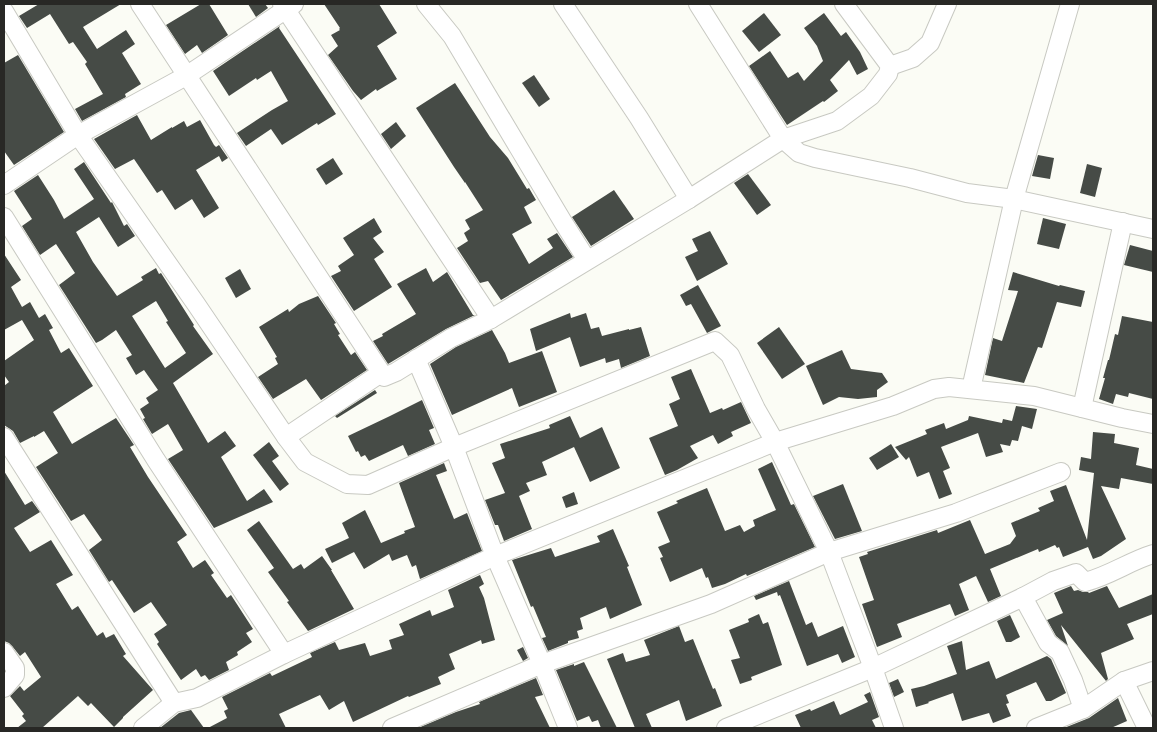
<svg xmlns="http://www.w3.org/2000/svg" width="1157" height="732" font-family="'Alegreya Sans',sans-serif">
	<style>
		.building { fill: #464b46; fill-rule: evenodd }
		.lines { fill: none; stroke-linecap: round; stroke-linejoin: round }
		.minor-casing { stroke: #c8c9c2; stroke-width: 20 }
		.minor { stroke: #fff; stroke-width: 18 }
	</style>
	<rect width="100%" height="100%" fill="#fbfcf5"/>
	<g class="building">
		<path d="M39,4H121L83,27L97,49L126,30L135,44L122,53L141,84L125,94L126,97L82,121L75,109L103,94L85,64L87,62L73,42L69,44L50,14L27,28L19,16Z"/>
		<path d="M201,4H209L228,35L202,53L197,45L185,54L166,25Z"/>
		<path d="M248,4H265L268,8L256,17Z"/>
		<path d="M324,4H379L397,33L377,46L397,79L377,91L376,89L361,100L353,91L328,55L338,46L331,35L340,30L339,29L340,28Z"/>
		<path d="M764,13L781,35L759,52L742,31Z"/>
		<path d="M824,13L841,36L846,32L860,52L868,69L857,75L849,60L830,80L838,91L824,102L823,101L787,125L749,66L770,51L788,78L798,72L804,81L823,61L817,46L804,28Z"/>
		<path d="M280,26L279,28L336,114L318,125L317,123L282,145L271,129L246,146L237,133L272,110L288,101L271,71L257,80L256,78L229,96L213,71Z"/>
		<path d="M18,55L64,132L14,165L4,151V63Z"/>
		<path d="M534,75L550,99L539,107L522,83Z"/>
		<path d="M455,83L490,137L508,158L527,189L529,188L536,200L524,207L532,223L512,234L529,264L553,248L547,239L557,233L573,257L501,300L488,281L480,283L457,248L468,241L464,233L470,229L465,220L483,210L465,182V183L454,167L416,108Z"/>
		<path d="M137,115L151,140L172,127V128L184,121L187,127L200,120L214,145L216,147L219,145L228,158L222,162L219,156L196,170L219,208L204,218L192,199L175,210L162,190L157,193L134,159L115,169L94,139Z"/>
		<path d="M396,122L406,136L391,149L381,134Z"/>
		<path d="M1038,155L1054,158L1050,179L1032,176Z"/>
		<path d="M333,158L343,174L326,185L316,169Z"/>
		<path d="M84,162L111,203L112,202L124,226L127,224L135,236L118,247L99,217L76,232L93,262L117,296L143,280L141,277L156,268L159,274L161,273L194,325L193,326L213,354L173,383L208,443L225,431L236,446L221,457L247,501L264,489L273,502L214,528L168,459L183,450L168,424L152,434L143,419L145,418L140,409L149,403L146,398L158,390L144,370L136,375L126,358L132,355L116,330L102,340L96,343L59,285L75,273L56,244L40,255L22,226L32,219L14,191L38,175L54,200L64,219L94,199L74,169ZM156,301L168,321L166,322L186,353L165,368L132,316Z"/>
		<path d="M1087,164L1102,168L1095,197L1080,193Z"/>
		<path d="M748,174L771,205L757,215L734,183Z"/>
		<path d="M614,190L634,219L591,246L572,217Z"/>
		<path d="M374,218L382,232L373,238L384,252L374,259L392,287L354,311L331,276L341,271L338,266L354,255L343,238Z"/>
		<path d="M1043,218L1066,224L1059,249L1037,244Z"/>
		<path d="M710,231L728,264L697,281L685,257L698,251L692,239Z"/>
		<path d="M1130,245L1153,251V272L1124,265Z"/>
		<path d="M4,254L21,280L11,287L22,307L30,302L39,318L45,314L53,328L49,330L61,353L69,348L93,386L53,412L72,444L116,418L134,445L130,447L148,477L187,535L177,542L193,568L205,560L214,573L211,575L227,598L231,595L253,629L246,633L252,642L237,652L238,655L226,662L229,670L209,680L205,675L201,677L196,669L181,680L157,644L159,642L154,634L167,625L151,602L134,613L112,580L109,582L89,550L102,540L84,514L71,521L36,467L58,453L44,431L34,437V436L20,443L13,431L4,425V386L9,382L4,375V361L34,340L22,320L4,330Z"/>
		<path d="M426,268L433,282L447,272L473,315H475L446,329L388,364L373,341L383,336L382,334L416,314L397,284Z"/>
		<path d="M240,269L251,289L236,298L225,278Z"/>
		<path d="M1013,272L1059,286L1060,285L1085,291L1081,307L1057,302L1042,348L1038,347L1024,383L985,375L993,338L1002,341L1018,291L1008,290Z"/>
		<path d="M698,285L721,326L707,333L691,304L686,306L680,295Z"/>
		<path d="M318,296L336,323L334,324L340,334L338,335L351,355L355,352L367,370L321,400L306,379L273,399L258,377L278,364L275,358L277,357L259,327L288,309L289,312L299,304Z"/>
		<path d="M570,313L571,318L586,313L591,329L599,327L602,336L629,329V330L641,327L650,356L621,368L619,359L606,363L605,358L580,367L570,337L536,351L530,329Z"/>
		<path d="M1122,316L1153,322V399L1129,393L1128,397L1116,394L1113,404L1099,399L1105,378H1103L1108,360H1109L1115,334L1118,335Z"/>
		<path d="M779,327L805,364L782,379L757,343Z"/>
		<path d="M492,330L505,353L509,363L542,351L557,392L519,407L512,388L452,415L430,364L456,347Z"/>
		<path d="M842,350L851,369L882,373L888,382L877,390V397L858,399L839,397L823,405L806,366Z"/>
		<path d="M691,369L710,413L722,408L723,410L741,402L751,423L731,432L733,436L718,444L713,435L690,446L698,458L677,470L665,475L649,438L678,426L669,404L680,399L671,377Z"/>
		<path d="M375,390L377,393L337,418L335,416Z"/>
		<path d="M422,400L434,428L429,430L435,444L408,456L403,445L369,461L365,455L361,457L358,451L356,452L348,436L390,416Z"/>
		<path d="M1016,406L1037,409L1032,429L1022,426L1018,441L1012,440L1010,446L1000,444L1003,452L986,457L978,433L941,447L950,468L943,471L952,494L939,499L929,472L917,477L909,457L906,460L895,447L927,434L925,430L944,423L946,429L968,420L969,416L1002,423L1003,419L1012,421Z"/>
		<path d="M570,416L580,438L602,427L620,468L590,482L574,447L542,462L547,475L526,483L530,491L519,496L532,529L504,541L498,525H495L485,500L505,493L492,463L505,458L500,444L550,428L549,425Z"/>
		<path d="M1093,432L1115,434L1114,443L1139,448L1136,465L1153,469V484L1121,478L1119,489L1101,486L1126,539L1101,556L1093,559L1088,547L1063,557L1059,547L1057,548L1055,545L1039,552L1038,549L990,569L1001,596L988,602L976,576L959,584L969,610L955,616L950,604L897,624L902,637L877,647L862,604L874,600L859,557L868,554L867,552L937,530L938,533L970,520L985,554L1010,544L1016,536L1011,523L1040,511L1038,508L1054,501L1050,491L1066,485L1087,540L1094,473L1079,470L1081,457L1091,459Z"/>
		<path d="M269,442L279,456L272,461L289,484L280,491L253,455Z"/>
		<path d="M891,444L899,457L877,470L869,458Z"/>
		<path d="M772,462L791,505L794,504L815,547L747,576L746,574L725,584L712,588L708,577L706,578L702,568L670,582L660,558L663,557L658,547L670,542L657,512L678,503L676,501L707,488L725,531L740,525L744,532L755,526L753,520L776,510L758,469Z"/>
		<path d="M444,463L447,471L436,475L454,519L467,513L482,551L420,579L416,565L412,567L407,555L392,561L389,554L364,569L354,552L332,563L325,549L349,538L342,523L365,510L381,543L405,533L404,531L415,527L399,483Z"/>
		<path d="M4,471L25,505L32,501L40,512L14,528L30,552L51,540L73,575L56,584L72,610L78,606L97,636L103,632L106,638L114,634L126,654L123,656L153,690L123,717V718L114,727L91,703L88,706L78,696L42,728H17L26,721L22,716L24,714L10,696L20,686L24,691L41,677L25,652L20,656L12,646L9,643L4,641Z"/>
		<path d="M843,484L862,531L835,539L813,496Z"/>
		<path d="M574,492L578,504L566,508L562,497Z"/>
		<path d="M259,521L293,569L301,564L304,569L322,556L332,570H331L340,585L354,609L308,631L287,602L289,601L268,572L274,568L247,530Z"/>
		<path d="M613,529L629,566L627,567L642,605L610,619L606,607L580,618L583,629L577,631L579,638L568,641V643L548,651L542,638L546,637L533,606L531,607L512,560L551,548L555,557L600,542L597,536Z"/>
		<path d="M480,575L484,584L479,587L484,598L495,640L482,644L481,640L449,654L455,669L438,677L441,684L409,697L408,696L353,722L344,701L329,710L320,695L279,714L286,728H208L227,718L224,711L228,709L222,697L270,673L272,676L312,657L310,653L335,642L339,650L365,643L370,656L392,649L389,640L404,635L399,624L430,610L432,616L454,607L448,590Z"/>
		<path d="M789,581L806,625L812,622L818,637L843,626L855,657L842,663L838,654L807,666L780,595L778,596L777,592L756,600L754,596Z"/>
		<path d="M1071,586L1074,591L1078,590L1083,592H1088L1089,593L1107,586L1119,608L1153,594V614L1127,624L1134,639L1101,653L1108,679L1106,681L1061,625L1068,646L1056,636L1047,620L1063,613L1054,593Z"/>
		<path d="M759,614L763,624L768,622L782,665L751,677L752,680L740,684L731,660L740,658L729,630L749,622L748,619Z"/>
		<path d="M1010,615L1020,637L1011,642H1006L997,621Z"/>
		<path d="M679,626L685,642L693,639L713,689L715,688L722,706L686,721L679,700L646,714L652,728H635L607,659L623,653L626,662L650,655L644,640Z"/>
		<path d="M962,641L966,670L989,661L996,679L1047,656L1051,659L1066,693L1051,701H1046L1036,682L1006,695L1009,703L1006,704L1011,716L993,723L989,713L962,721L953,693L928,702L929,703L916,707L911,689L924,686L957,674L947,646Z"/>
		<path d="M523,647L528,658L523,661L517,650Z"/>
		<path d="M584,662L617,728H601L598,720L592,722L589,716L577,721L556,670L574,664V666Z"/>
		<path d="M536,678L543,695L535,697L550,728H418L456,712L480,704L479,702Z"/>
		<path d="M898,679L904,692L894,697L889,683Z"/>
		<path d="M870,692L879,717L872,720L876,728H801L795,715L810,709L811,711L834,701L840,715L868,702L864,695Z"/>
		<path d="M1118,698L1127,721L1111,728H1064L1089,718Z"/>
		<path d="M191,710L204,728H160L179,713Z"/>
	</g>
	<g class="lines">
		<g class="minor-casing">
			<g id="minor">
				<path d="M140,4L384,377L396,372L451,338L491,319L689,199L783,139L837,121L871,96L888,74L890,66L844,4"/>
				<path d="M282,4L491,319"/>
				<path d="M426,4L452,36L563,222L587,260"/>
				<path d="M563,4L639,118L689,199"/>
				<path d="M698,4L783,139L799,153L815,158L910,178L967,193L1014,199L1153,229"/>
				<path d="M4,11L78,135L196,304L286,437L305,462L347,484L368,485L454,447L715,341L730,355L756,409L775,442L829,552L873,668L894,728"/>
				<path d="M890,66L913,58L930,43L947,4"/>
				<path d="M4,185L78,135L186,76L294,4"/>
				<path d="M4,217L156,460L284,654"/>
				<path d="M416,359L454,447L495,556L542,664L568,728"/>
				<path d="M971,389L1014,199L1070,4"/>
				<path d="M1082,408L1123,222"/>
				<path d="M4,437L174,703"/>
				<path d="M286,437L381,373"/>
				<path d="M1023,597L1048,643L1060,652L1073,680L1083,709"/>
				<path d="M4,652L15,668V675L4,688"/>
				<path d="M1124,681L1147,728"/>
				<path d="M143,728L174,703L197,698L284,654L495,556L775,442L893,406L934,389L949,387L1034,396L1122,418L1153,424"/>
				<path d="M392,728L542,664L711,604L829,552L956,513L1061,472"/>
				<path d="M726,728L873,668L1023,597L1053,581L1076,573L1085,582C1109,576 1130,561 1153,554"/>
				<path d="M1036,728L1083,709L1124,681L1153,671"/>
			</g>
		</g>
		<use href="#minor" class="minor"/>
	</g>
	<rect width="1157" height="732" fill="none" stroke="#282825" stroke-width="10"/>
</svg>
